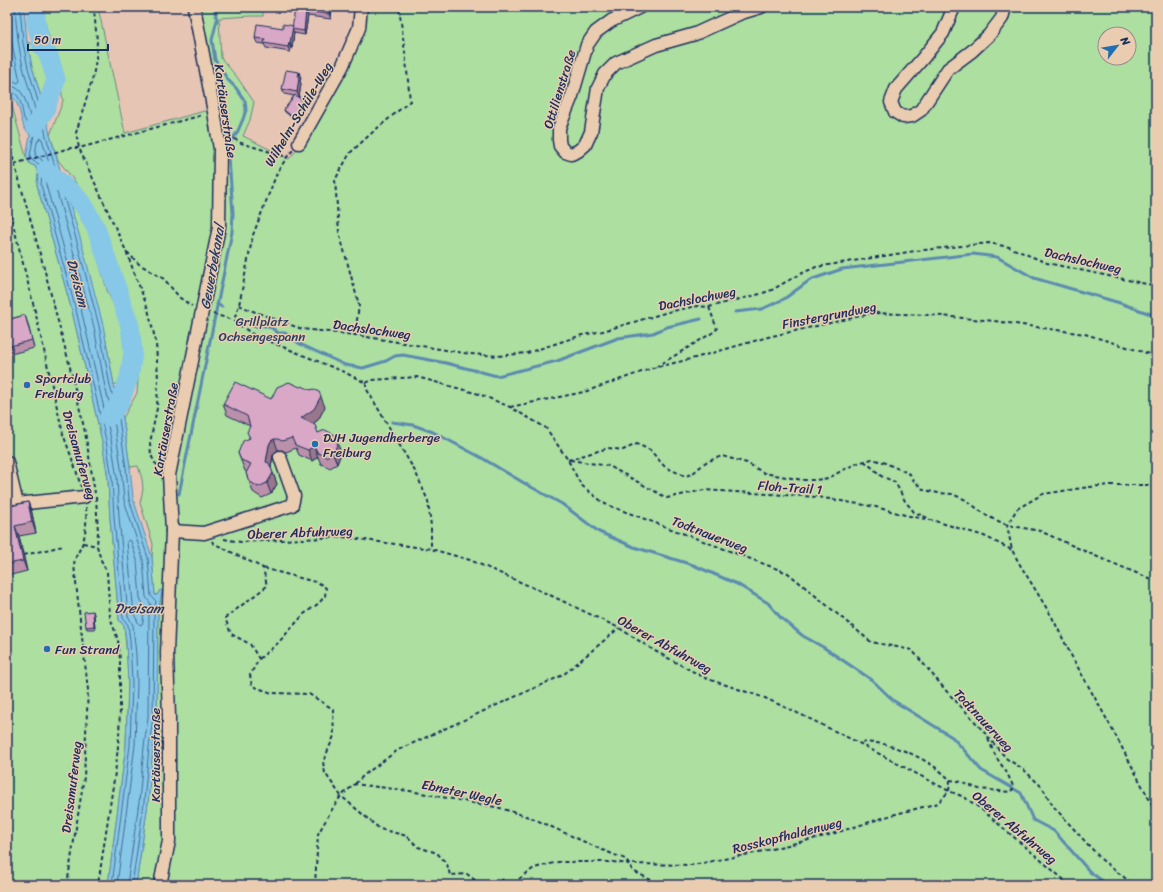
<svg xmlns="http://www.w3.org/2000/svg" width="1163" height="892" font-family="Sriracha,sans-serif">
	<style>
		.green { fill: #acdfa0; stroke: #64877f; fill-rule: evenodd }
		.water { fill: #87c7e8; stroke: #5c8ab1 }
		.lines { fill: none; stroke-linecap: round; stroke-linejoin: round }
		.shore { stroke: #466c95; stroke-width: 1 }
		.stream { stroke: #5c8ab1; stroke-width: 3 }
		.river { stroke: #87c7e8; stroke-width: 19 }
		.minor-casing { stroke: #1b2f5e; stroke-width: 15 }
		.path { stroke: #1b2f5e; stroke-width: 2; stroke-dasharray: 4 3; stroke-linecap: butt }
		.minor { stroke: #eaccb0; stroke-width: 12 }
		.wall { fill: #bb90aa; stroke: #1b2f5e }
		.shaded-wall { fill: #98768b; stroke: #1b2f5e }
		.building { fill: #d9a8c6; stroke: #1b2f5e }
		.poi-dot { fill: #1f6fb2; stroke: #eaccb0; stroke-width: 1.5 }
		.labels { text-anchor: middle; stroke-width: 3; stroke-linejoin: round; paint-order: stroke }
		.street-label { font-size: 13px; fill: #1b2f5e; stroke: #eaccb0 }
		.park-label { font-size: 13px; fill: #2a4165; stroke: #eaccb0 }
		.poi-label { font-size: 13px; fill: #1b2f5e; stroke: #eaccb0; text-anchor: start }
		.water-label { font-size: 14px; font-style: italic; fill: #263e6c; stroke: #eaccb0 }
	</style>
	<rect width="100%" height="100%" fill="#e7c5b4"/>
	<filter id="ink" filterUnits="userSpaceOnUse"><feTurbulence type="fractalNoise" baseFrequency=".025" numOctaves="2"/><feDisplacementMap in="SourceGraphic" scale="8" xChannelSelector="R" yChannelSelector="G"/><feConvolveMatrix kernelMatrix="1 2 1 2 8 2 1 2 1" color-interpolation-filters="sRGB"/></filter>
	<g filter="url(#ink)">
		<g class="green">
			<path d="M43,7H98L125,133L208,110L187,7H263V16H251L219,18L221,58L237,77L254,102L250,120L243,136L289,159L305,140L350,64L365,23L366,7H1156V885H136L148,803L153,748L157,717L158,613L162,591L160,590L157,595H155L152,557L153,544L140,503L143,489L142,479L138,466L130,467L123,418L137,393L139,367L136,335L107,239L91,204L70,175L58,160L50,135L63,101L59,73L43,15ZM1105,34H1129V58H1105ZM219,88L224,90L231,133L223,132L216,89Z"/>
			<path d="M27,42L37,46C42,58 55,74 49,87C48,91 44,94 41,97L32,67Z"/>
			<path d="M7,68L9,74V95L26,157L30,164L35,166L38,173L37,185L72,311L102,441L108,479L110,518L119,620L124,626L127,656L128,683L126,745L108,885H7Z"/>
			<path d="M69,200L74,201L91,236L108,293L124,325L127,359L124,380L114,385L106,341L84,255Z"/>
		</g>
		<path class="water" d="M7,7H24L27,42L32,67L45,110L50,135L81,241L103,325L114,385L123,418L130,467L133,498L152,557L155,595H157L160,590L162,591L158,613L157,717L153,748L148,803L136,885H108L126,745L128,683L126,641L124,626L119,620L110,518L108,479L102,441L72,311L37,185L38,173L35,166L30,164L26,157L30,135C28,132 25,130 24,127C19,115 21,102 9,95V74L7,68Z"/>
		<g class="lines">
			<g class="shore">
				<path d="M20,7L23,43L28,68L41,111L46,136L77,242L99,326L110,386L119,419L126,468L129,499L148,558L151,596L156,601L154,613L153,717L149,747L144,802L132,885"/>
				<path d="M7,79L12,80L18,83L20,81L12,44L9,7"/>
				<path d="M7,85C31,87 24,115 36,127H38L39,125C35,107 29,89 24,71C19,51 16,28 15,7"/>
				<path d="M7,90C22,92 21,107 24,118C25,120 27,124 28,126C30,129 32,131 34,134L30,156L33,161L39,164L42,173L41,185L76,310L106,440L112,479L114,517L123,618L128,625L130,640L132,683L130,745L112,885"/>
				<path d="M129,540L131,541L137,560L140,598L144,606L143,623L141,625L139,624L134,614L127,542Z"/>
				<path d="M117,885L135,745L137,683L136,655L133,625L128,616L119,517L117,478L111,439L81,309L46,185L47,173L44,163L41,159L35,155L37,142L40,138L42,139L49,163L94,327L105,387L114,420L121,468L124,500L143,559L146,597L151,604L149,613L148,717L144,747L139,802L127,885"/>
			</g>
			<g class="stream">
				<path d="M217,304L222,307"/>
				<path d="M735,312L762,309L784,299L810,280L842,269L973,254L997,257L1034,278L1120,303L1156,316"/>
				<path d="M245,321L251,325L259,328L261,325L272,328L278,333H285L300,344L345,365L363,368L386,361L395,356L403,355L446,363L497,376L557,361L618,338L653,333L667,327L701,319"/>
				<path d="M392,422L413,425L433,432L482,458L524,483L562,504L599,532L634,547L693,565L737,584L768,603L780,617L803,636L823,647L872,680L894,701L952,737L964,750L981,770L1021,793L1033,820L1054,831L1090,872L1108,885"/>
				<path d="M179,494L232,232L233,213L228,145L237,133L243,119L246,110L245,101L236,88L228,80L215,60L212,40L217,20L214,7"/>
			</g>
			<g class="river">
				<path d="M35,126L45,110L56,80L49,56L42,46L36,23V7"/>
				<path d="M46,170L76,196L84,206L96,228L130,326L133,352L129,378L119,404L109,417"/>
			</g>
			<g class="minor-casing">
				<g id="minor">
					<path d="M640,7L611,21L596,32L587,45L572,96L559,128V140L560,146L565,152L571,154L578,151L585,145L591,132L598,88L605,74L616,63L656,45L695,34L741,13L761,7"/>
					<path d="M954,7L943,33L923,58L896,89L891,102L895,112L903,117L912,116L921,110L948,69L972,51L989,35L1002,18L1005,7"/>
					<path d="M299,143L342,67L359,28L361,7"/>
					<path d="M7,462L17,504L84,497"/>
					<path d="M172,531L204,533L292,505L294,496L280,457"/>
					<path d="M160,885L169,841V718L167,653L172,531L169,475L219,227L220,149L214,112L194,7"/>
				</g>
			</g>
			<g class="path">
				<path d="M92,7L94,10L97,41L96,59L93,77L76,133L79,148L126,251L148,309L156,343L158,379L157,408L150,443L151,455L155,463L160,467"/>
				<path d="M228,135L241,143L287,157"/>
				<path d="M7,137L44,268L69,363L85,432L95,493"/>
				<path d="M7,147L11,155"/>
				<path d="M293,150L287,157L277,173L253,235L239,305L234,320L241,326L254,335L344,372L366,383L372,380L417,377L479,394L510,407L546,428L568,460L581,485L605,504L788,573L871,642L912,650L948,693L971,717L1007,759L1023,769L1042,787L1053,806L1102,860L1134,885"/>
				<path d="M14,164L70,148H79L203,115"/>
				<path d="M7,200L36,315L63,434L76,470L81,487"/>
				<path d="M127,252L139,264L164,279L180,298L192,306"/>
				<path d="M239,305L250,310L302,329L355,335L470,354L498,356L527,353L582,335L603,331L668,312L697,306L709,307L760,294L772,290L798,275L816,267L915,251L989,243L1009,247L1047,263L1156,286"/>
				<path d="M213,314L233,320"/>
				<path d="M355,335L359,305L339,232L335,180L350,153L374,131L410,101L406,60L399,7"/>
				<path d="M656,367L712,333L717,329L709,307"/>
				<path d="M366,383V388L416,473L428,501L431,526V549"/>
				<path d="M510,407L584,392L653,368L695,358L768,337L874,313L931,315L994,321L1085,334L1156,356"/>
				<path d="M568,460L608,448L623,450L637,444L650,450L665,467L685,476L692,474L706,462L722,456L747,463L764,473L803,480H815L829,478L843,470L858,463L872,459L883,462L910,474L914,481L924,490L938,493L952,494L966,500L987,516L1007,525L1040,531L1100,558L1156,581"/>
				<path d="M570,460L609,466L667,498L704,490L818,497L876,507L905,515L935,521L984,536L1012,550"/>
				<path d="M864,461L874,469L881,476L895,482L905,501L914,512L930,519"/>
				<path d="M1156,485H1111L1089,487L1043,494L1017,509L1007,525L1012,550L1019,563L1052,617L1071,655L1110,725L1156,812"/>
				<path d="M96,497L98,532L97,546L101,560L107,572L110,617L118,640L120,659V710L119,736L116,766L98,885"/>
				<path d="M224,539L241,542L343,537L431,549L470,560L552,596L619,628L655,651L705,678L765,698L806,717L857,742L949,791L964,797L981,809L1070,885"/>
				<path d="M212,541L213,543L263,568L267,586L225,618L231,634L250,644L259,659L250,675L252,686L272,693L309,694L333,709L334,736L323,762L325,773L341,796L380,829L407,836L418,847L437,853L447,864L450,875L467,874L481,885"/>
				<path d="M83,543L97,546"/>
				<path d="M24,555L63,546"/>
				<path d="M259,659L278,643L304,614L319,603L325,596L326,588L319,583L263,568"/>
				<path d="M950,780L958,781L979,789L1010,792L1014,788L1007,773L996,757L988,739"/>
				<path d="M355,784L364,775L398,750L563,675L619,628"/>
				<path d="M67,885L84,777L88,690L74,565C75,555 80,551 83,542C86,531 87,518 86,507"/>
				<path d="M315,885L318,834L331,811L341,796L355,784L410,791L500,808L532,818L600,849L625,859L633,871L661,885"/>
				<path d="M494,885L504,879L507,885"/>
				<path d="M515,885L519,879L534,868L558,862H613L630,864L692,865L755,853L829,835L892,815L938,803L949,791L950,780C935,764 911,752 890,746C881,742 869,743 859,742"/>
			</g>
			<use href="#minor" class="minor"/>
		</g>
		<g class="wall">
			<path d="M272,7H332V8L331,19L308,16L305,35L294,33L292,48H291L290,52L266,48L264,44L257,43L255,38L283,28L293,26L295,13L288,12V11L273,8Z"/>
			<path d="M301,78L300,81L301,84L299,97H298L306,106L295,120L285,112L284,110L294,96L284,94L282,89Z"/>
			<path d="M25,315L28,324L34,348L7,355V320Z"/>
			<path d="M271,399L325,407L318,420L312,424L318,433L341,453L337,464L330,468L321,464L318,457L312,461L299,455L296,448L286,452L282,450H278L275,452L273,455L271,468L277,484L271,494L262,498L253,492L246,473L247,472L245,471L238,453L249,438L250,426L227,415L223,404Z"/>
			<path d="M7,494L8,497L10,500L12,505L28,502L32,513L36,533L19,536L27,571L7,576Z"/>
			<path d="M94,614L95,629H87L86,627Z"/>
		</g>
		<g class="shaded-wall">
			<path d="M330,7H332V8L331,19L329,14Z"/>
			<path d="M306,11L308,16L305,35L304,31Z"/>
			<path d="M292,29L294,33L292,48L290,43Z"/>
			<path d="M289,43L291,48L290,52L288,47Z"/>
			<path d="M299,72L301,78L300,81L301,84L299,97L297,92Z"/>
			<path d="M306,103V106L295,120L294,118Z"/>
			<path d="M319,392L325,407L318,420L305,429L301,418Z"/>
			<path d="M335,435L341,453L337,464L333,453Z"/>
			<path d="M274,439L278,450L275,452L273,455L270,473L266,462L269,445L271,441Z"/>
			<path d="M314,446L318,457L312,461L308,450Z"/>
			<path d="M273,473L277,484L271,494L267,483Z"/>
			<path d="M28,502L32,513L36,533L32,522Z"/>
			<path d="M15,526L19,536L27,571L23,561Z"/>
			<path d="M93,611L94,614L95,629L94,626Z"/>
		</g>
		<g class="building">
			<path d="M287,7H330L329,14L306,11L304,31L292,29L295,9Z"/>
			<path d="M257,24L283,28V24L293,26L290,43H289L288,47L264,43L265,39L255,38Z"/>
			<path d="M286,70L299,72L298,78H299L297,92L282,89Z"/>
			<path d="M295,95L306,103L294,118L284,110Z"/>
			<path d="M25,315L32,340L7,347V320Z"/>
			<path d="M235,382L271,399L277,387L289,382L300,387L302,386L311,390L314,389L319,392L321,396L314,409L301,418L315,425L318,433L325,430L335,435L338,443L333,453L326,457L318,453L314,446L308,450L295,445L292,438L282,441L278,439H274L271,441L269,445L266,462L269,463L273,473L267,483L258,487L249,481L246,473L251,464L241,460L238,453L243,441L250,438L247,432L250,426L247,416L223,404Z"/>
			<path d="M7,497L10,500L11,506L28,502L32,522L15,526L23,561L7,564Z"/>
			<path d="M93,611L94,626L86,627L84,612Z"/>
		</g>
	</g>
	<g class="poi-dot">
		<circle cx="27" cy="385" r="4"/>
		<circle cx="315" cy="444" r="4"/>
		<circle cx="47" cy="649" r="4"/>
	</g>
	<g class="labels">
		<g class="street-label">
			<text transform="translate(559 89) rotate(-73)" y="5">Ottilienstraße</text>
			<text transform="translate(226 111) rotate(82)" y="5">Kartäuserstraße</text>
			<text transform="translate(298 114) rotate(-59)" y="5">Wilhelm-Schüle-Weg</text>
			<text transform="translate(1083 260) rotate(13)" y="5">Dachslochweg</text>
			<text transform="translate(697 298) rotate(-11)" y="5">Dachslochweg</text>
			<text transform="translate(829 315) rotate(-11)" y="5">Finstergrundweg</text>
			<text transform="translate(372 329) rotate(8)" y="5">Dachslochweg</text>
			<text transform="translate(165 429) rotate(-80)" y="5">Kartäuserstraße</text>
			<text transform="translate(80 455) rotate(74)" y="5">Dreisamuferweg</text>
			<text transform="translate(790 487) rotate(4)" y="5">Floh-Trail 1</text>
			<text transform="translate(300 532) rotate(-2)" y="5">Oberer Abfuhrweg</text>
			<text transform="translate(710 534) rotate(21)" y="5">Todtnauerweg</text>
			<text transform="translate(665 644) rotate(29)" y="5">Oberer Abfuhrweg</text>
			<text transform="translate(984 720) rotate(47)" y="5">Todtnauerweg</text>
			<text transform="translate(155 755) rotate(-90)" y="5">Kartäuserstraße</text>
			<text transform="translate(71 787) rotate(-83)" y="5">Dreisamuferweg</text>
			<text transform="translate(462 792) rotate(12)" y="5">Ebneter Wegle</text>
			<text transform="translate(1015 827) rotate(40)" y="5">Oberer Abfuhrweg</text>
			<text transform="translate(787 835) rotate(-14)" y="5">Rosskopfhaldenweg</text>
		</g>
		<g class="park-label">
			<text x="262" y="326">Grillplatz<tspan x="262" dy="15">Ochsengespann</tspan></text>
		</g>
		<g class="poi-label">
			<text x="35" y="383">Sportclub<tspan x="35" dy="15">Freiburg</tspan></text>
			<text x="323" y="442">DJH Jugendherberge<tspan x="323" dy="15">Freiburg</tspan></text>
			<text x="55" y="654">Fun Strand</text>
		</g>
		<g class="water-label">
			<text transform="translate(212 267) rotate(-80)" y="5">Gewerbekanal</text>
			<text transform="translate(78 283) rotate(75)" y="5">Dreisam</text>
			<text x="139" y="613">Dreisam</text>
		</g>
	</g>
	<rect width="1163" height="892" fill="none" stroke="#eaccb0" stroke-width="24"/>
	<rect x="12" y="12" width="1139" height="868" fill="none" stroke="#1b2f5e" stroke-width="1.5" filter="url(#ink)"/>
	<g transform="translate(1117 46) rotate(59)"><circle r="19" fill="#eaccb0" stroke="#978d8f"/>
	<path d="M0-3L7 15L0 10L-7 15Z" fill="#1f6fb2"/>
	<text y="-6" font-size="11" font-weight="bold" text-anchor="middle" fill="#1b2f5e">N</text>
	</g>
	<path d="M28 44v6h80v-6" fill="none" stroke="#1b2f5e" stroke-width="2"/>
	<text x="34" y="44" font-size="12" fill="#1b2f5e" stroke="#eaccb0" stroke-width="3" paint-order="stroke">50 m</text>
</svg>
